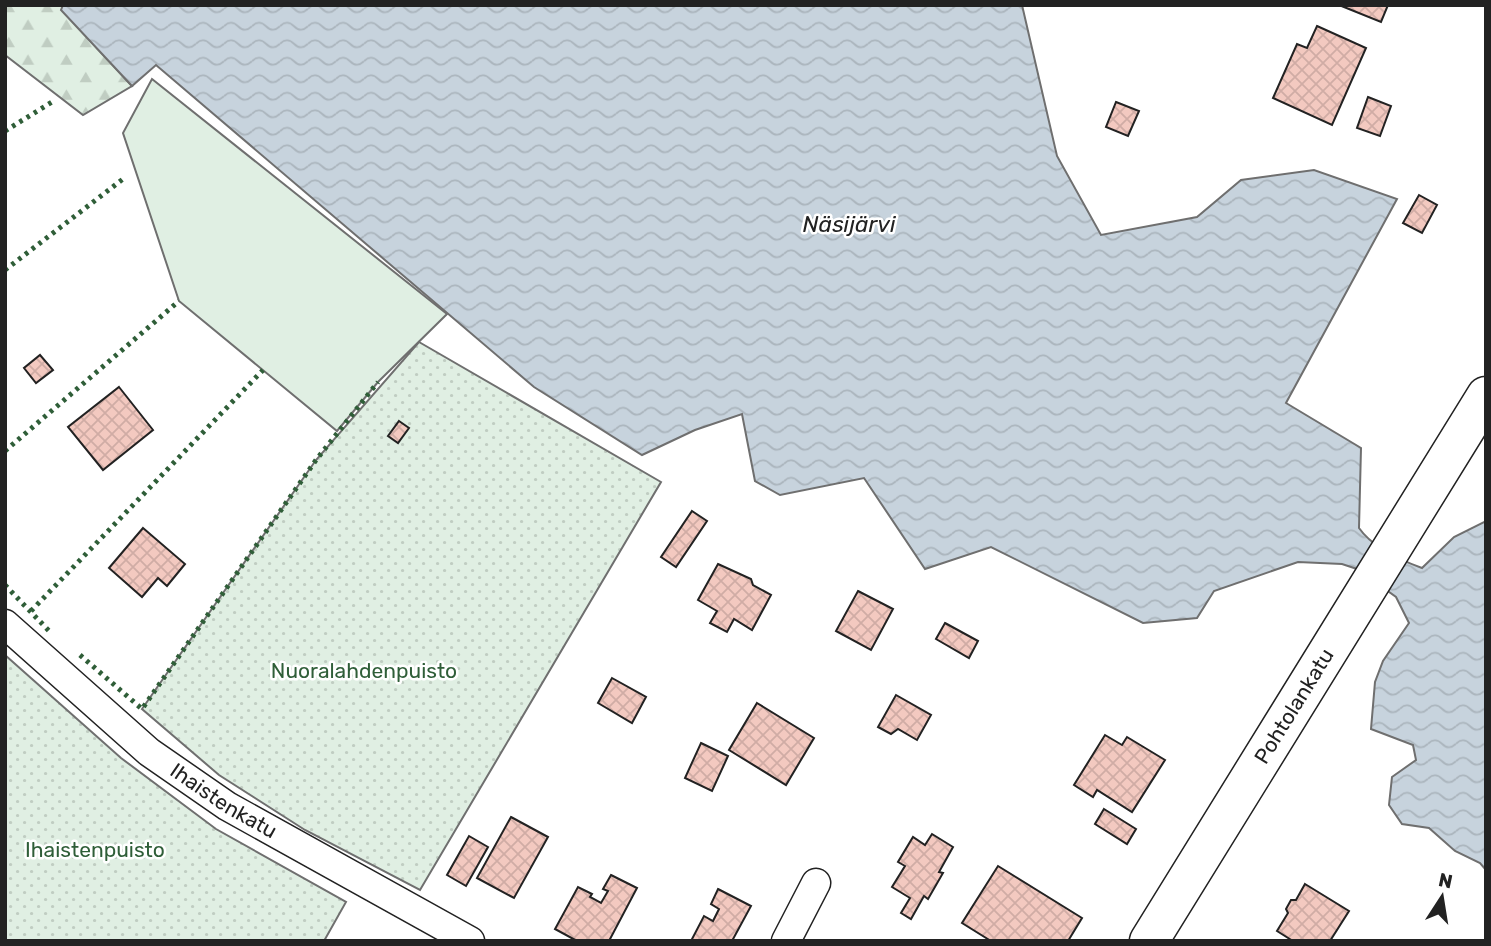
<svg xmlns="http://www.w3.org/2000/svg" width="1491" height="946" font-family="Rubik,sans-serif">
	<style>
		.grass { fill: #e0efe3; stroke: #6f6f6f; stroke-width: 2 }
		.forest { fill: url(#forest-firs); stroke: #6f6f6f; stroke-width: 2 }
		.park { fill: url(#park-dots); stroke: #6f6f6f; stroke-width: 2 }
		.water { fill: url(#water-waves); stroke: #6f6f6f; stroke-width: 2 }
		.building { fill: url(#building-cross-hatch); stroke: #222; stroke-width: 2 }
		.lines { fill: none; stroke-linecap: round; stroke-linejoin: round }
		.street-casing { stroke: #222; stroke-width: 31 }
		.secondary-casing { stroke: #222; stroke-width: 41 }
		.street { stroke: #fff; stroke-width: 28 }
		.secondary { stroke: #fff; stroke-width: 38 }
		.hedge { stroke: #2f5e38; stroke-width: 5; stroke-dasharray: 3.5 5; stroke-linecap: butt }
		.labels { text-anchor: middle; stroke-width: 5; stroke-linejoin: round; paint-order: stroke }
		.park-label { font-size: 21px; fill: #2f5e38; stroke: #fff }
		.street-label { font-size: 21px; fill: #222; stroke: #fff }
		.water-label { font-size: 23px; font-style: italic; fill: #222; stroke: #fff }
	</style>
	<defs>
		<pattern id="forest-firs" width="22" height="20" patternUnits="userSpaceOnUse" patternTransform="scale(1.75)"><rect width="22" height="20" fill="#e0efe3"/><path d="M5 1l3.5 6h-7zM16 11l3.5 6h-7z" fill="#c0cdc2"/></pattern>
		<pattern id="park-dots" width="8" height="8" patternUnits="userSpaceOnUse" patternTransform="scale(1.75)"><rect width="8" height="8" fill="#e0efe3"/><path d="M2 2h.1M6 6h.1" fill="none" stroke="#c0cdc2" stroke-width="1.8" stroke-linecap="round"/></pattern>
		<pattern id="water-waves" width="16" height="10" patternUnits="userSpaceOnUse" patternTransform="scale(1.75)"><rect width="16" height="10" fill="#c7d3dd"/><path d="M0 5q4-4 8 0t8 0" fill="none" stroke="#abb5bd"/></pattern>
		<pattern id="building-cross-hatch" width="8" height="8" patternUnits="userSpaceOnUse" patternTransform="scale(1.75)"><rect width="8" height="8" fill="#f3c9c0"/><path d="M0 0l8 8M0 8l8-8" fill="none" stroke="#d0aca5"/></pattern>
	</defs>
	<rect width="100%" height="100%" fill="#fff"/>
	<path class="grass" d="M152,79L447,314L378,382L337,431L179,301L123,133Z"/>
	<path class="forest" d="M5,5H63L62,10L132,86L83,115L5,55Z"/>
	<g class="park">
		<path d="M419,342L661,482L420,890L305,830L219,775L142,709L316,460Z"/>
		<path d="M5,655L121,758L216,829L346,902L324,941H5Z"/>
	</g>
	<path class="water" d="M63,5H1022L1057,156L1101,235L1197,217L1241,180L1314,170L1397,199L1286,403L1361,448L1359,528C1373,548 1400,560 1422,568L1454,537L1486,521V870L1480,863L1455,851L1429,828L1402,824L1389,805L1392,777L1416,760L1413,745L1371,729L1375,682L1383,661L1409,623L1396,597L1357,569L1342,564L1298,562L1214,591L1197,618L1143,623L991,547L925,569L864,478L780,495L755,481L742,414L695,430L642,455L534,387L156,65L132,86L61,10Z"/>
	<g class="building">
		<path d="M1339,5H1388L1381,22Z"/>
		<path d="M1317,26L1366,48L1332,125L1273,98L1297,44L1307,48Z"/>
		<path d="M1368,97L1391,106L1380,136L1357,128Z"/>
		<path d="M1116,102L1139,111L1128,136L1106,127Z"/>
		<path d="M1419,195L1437,205L1422,233L1403,223Z"/>
		<path d="M40,355L53,370L36,383L24,368Z"/>
		<path d="M119,387L153,430L103,470L68,427Z"/>
		<path d="M399,421L409,428L398,443L388,436Z"/>
		<path d="M692,511L707,521L676,567L661,557Z"/>
		<path d="M143,528L185,564L167,586L158,578L142,597L109,568Z"/>
		<path d="M718,564L751,579L753,585L771,595L752,630L734,619L727,632L710,623L717,611L698,600Z"/>
		<path d="M858,591L893,609L871,650L836,631Z"/>
		<path d="M945,623L978,641L969,658L936,639Z"/>
		<path d="M612,678L646,697L632,723L598,703Z"/>
		<path d="M896,695L931,715L917,740L898,729L891,734L878,727Z"/>
		<path d="M757,703L814,738L786,785L729,750Z"/>
		<path d="M1105,735L1122,745L1127,737L1165,760L1132,812L1097,790L1093,797L1074,785Z"/>
		<path d="M701,743L728,756L712,791L685,778Z"/>
		<path d="M1104,809L1136,829L1127,844L1095,824Z"/>
		<path d="M511,817L548,837L514,898L477,878Z"/>
		<path d="M932,834L953,847L939,872L943,873L928,899L924,896L911,919L901,913L910,898L892,887L905,866L898,862L913,837L925,845Z"/>
		<path d="M469,836L488,847L466,886L447,875Z"/>
		<path d="M998,866L1082,918L1068,941H991L962,923Z"/>
		<path d="M611,875L637,888L609,941H577L555,929L578,887L592,894L590,897L601,903L608,891L603,889Z"/>
		<path d="M1305,884L1349,911L1330,941H1293L1277,931L1288,913L1286,909L1291,900H1296Z"/>
		<path d="M718,889L751,906L732,941H691L704,916L713,921L719,909L711,904Z"/>
	</g>
	<g class="lines">
		<g class="street-casing">
			<g id="street">
				<path id="s1" d="M5,624L149,752L227,806L470,941"/>
				<path d="M786,941L816,883"/>
			</g>
		</g>
		<g class="secondary-casing">
			<g id="secondary">
				<path id="s2" d="M1149,941L1486,396"/>
			</g>
		</g>
		<use href="#street" class="street"/>
		<use href="#secondary" class="secondary"/>
		<g class="hedge">
			<path d="M5,131L52,102"/>
			<path d="M5,270L123,179"/>
			<path d="M5,451L179,301"/>
			<path d="M5,585L51,633"/>
			<path d="M31,611L263,370"/>
			<path d="M80,655L142,709L316,460L378,382"/>
		</g>
	</g>
	<g class="labels">
		<g class="park-label">
			<text x="364" y="678">Nuoralahdenpuisto</text>
			<text x="95" y="857">Ihaistenpuisto</text>
		</g>
		<g class="street-label">
			<text dy="7" stroke="none"><textPath href="#s2" startOffset="276">Pohtolankatu</textPath></text>
			<text dy="7" stroke="none"><textPath href="#s1" startOffset="282">Ihaistenkatu</textPath></text>
		</g>
		<g class="water-label">
			<text x="849" y="232">Näsijärvi</text>
		</g>
	</g>
	<rect width="1491" height="946" fill="none" stroke="#222222" stroke-width="14"/>
	<g transform="translate(1442 897) rotate(12)" stroke="#ffffff" stroke-width="5" paint-order="stroke">
	<path d="M0-5L12 26L0 18L-12 26Z" fill="#222222"/>
	<text y="-10" font-size="19" font-weight="bold" text-anchor="middle" fill="#222222">N</text>
	</g>
</svg>
